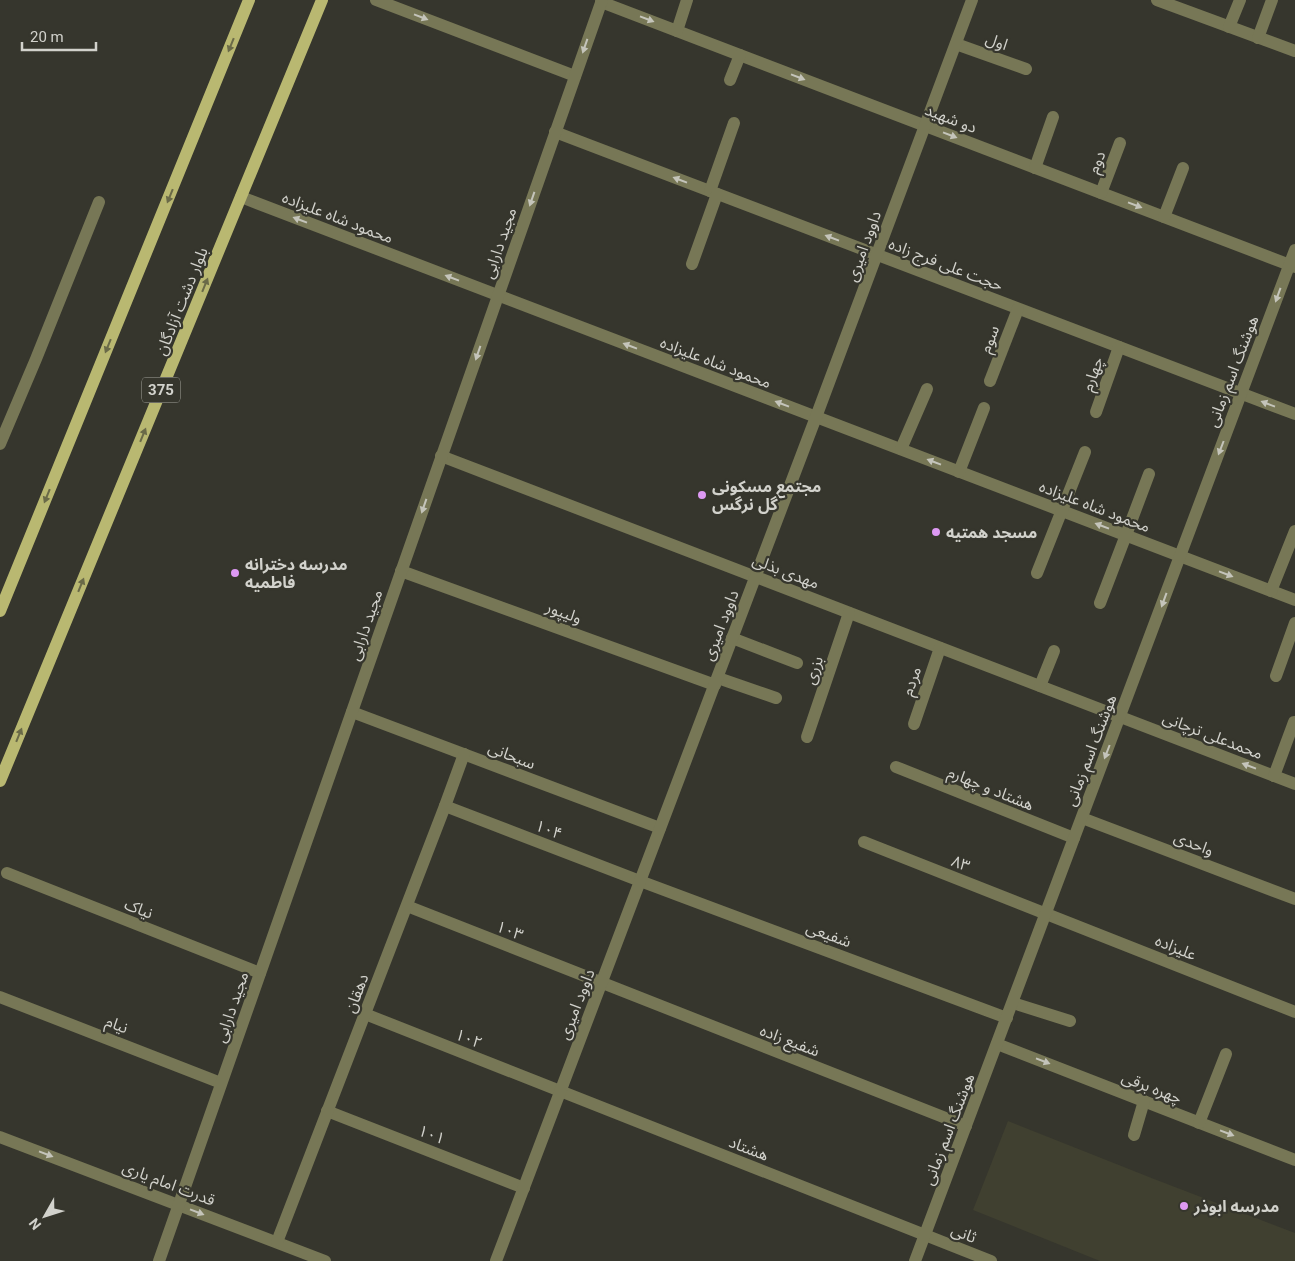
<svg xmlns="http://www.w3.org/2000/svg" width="1295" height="1261" font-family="Roboto,'Noto Sans Arabic',sans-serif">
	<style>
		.built { fill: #404030 }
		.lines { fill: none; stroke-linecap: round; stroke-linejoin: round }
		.minor { stroke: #777756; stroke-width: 12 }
		.major { stroke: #b9b871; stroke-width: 12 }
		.oneway { fill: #c4c4ba }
		.oneway2 { fill: #6a6a48 }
		.poi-dot { fill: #dd99f3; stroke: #36362d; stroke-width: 2 }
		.labels { text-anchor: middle; stroke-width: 4.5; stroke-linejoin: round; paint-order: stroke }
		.shield { fill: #36362d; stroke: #a3a39c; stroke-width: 1 }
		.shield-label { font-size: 15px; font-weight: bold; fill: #d2d2cc }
		.street-label { font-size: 16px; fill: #d2d2cc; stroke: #36362d }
		.poi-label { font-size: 16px; font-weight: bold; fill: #d2d2cc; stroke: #36362d; text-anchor: start }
	</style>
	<rect width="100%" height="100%" fill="#36362d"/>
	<path class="built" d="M1008,1121L1154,1179L1295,1233V1261H1100L973,1210Z"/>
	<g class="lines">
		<g class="minor">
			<path d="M376,0L575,76"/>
			<path d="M1157,0L1295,51"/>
			<path d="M601,2L1295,267"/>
			<path d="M1229,27L1240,0"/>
			<path d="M677,31L687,0"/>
			<path d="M1258,38L1272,0"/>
			<path d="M956,44L1026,69"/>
			<path d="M730,80L740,55"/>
			<path d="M555,132L1295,414"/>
			<path d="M1035,168L1053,117"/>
			<path d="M710,191L734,123"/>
			<path d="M1101,193L1120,143"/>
			<path d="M241,197L1295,600"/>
			<path d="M1164,217L1183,168"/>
			<path d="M692,264L717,194"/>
			<path d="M990,381L1018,309"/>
			<path d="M1096,412L1119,347"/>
			<path d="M0,444L36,359L99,202"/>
			<path d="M901,449L927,389"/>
			<path d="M441,456L1295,784"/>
			<path d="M959,472L984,408"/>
			<path d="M401,571L715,685"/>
			<path d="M1037,573L1085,452"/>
			<path d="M1271,591L1295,531"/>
			<path d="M1100,603L1126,535L1149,474"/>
			<path d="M732,638L797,663"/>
			<path d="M1276,676L1295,623"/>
			<path d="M718,678L776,698"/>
			<path d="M1040,686L1054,651"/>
			<path d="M352,712L660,828"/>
			<path d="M914,724L940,648"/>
			<path d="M807,737L849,613"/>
			<path d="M896,767L1074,838"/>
			<path d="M1274,776L1294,722"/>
			<path d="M445,806L640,881L1007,1018"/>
			<path d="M1082,818L1295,899"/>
			<path d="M864,842L1295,1012"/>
			<path d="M7,873L260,973"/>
			<path d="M407,906L966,1126"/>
			<path d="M0,997L221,1083"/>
			<path d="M1013,1003L1070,1021"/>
			<path d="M365,1014L991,1261"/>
			<path d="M997,1044L1295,1160"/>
			<path d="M327,1111L524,1188"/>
			<path d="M1199,1123L1226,1054"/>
			<path d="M1134,1135L1144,1101"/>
			<path d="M0,1137L325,1261"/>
			<path d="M277,1242L445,806L464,754"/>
			<path d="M159,1261L602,0"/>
			<path d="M496,1261L816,417L972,0"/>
			<path d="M915,1261L1295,250"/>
		</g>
		<g class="major">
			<path d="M0,611L249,0"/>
			<path d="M0,781L322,0"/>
		</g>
	</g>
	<defs><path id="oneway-solid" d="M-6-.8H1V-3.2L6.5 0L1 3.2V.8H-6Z" transform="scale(1.25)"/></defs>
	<g class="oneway">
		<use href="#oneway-solid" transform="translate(421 17) rotate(21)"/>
		<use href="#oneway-solid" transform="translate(647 19) rotate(21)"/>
		<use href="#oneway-solid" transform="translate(585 46) rotate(109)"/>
		<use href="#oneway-solid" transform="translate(798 77) rotate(21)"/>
		<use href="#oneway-solid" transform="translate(950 135) rotate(21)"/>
		<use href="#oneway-solid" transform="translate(680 180) rotate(-159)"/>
		<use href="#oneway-solid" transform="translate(532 199) rotate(109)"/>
		<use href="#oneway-solid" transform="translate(1135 205) rotate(21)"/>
		<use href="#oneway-solid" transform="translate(300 220) rotate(-159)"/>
		<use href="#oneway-solid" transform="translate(832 238) rotate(-159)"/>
		<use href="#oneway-solid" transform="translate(452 278) rotate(-159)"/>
		<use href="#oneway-solid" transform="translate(1278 295) rotate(110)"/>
		<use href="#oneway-solid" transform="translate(630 346) rotate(-159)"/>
		<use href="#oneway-solid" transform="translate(478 353) rotate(109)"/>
		<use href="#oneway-solid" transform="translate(782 404) rotate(-159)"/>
		<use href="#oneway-solid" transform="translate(1268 404) rotate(-159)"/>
		<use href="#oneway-solid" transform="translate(1221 448) rotate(111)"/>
		<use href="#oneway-solid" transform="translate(934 462) rotate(-159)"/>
		<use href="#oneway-solid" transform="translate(424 506) rotate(109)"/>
		<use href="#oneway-solid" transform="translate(1102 526) rotate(-159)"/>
		<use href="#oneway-solid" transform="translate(1226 574) rotate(21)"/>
		<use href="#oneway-solid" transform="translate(1164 600) rotate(110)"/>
		<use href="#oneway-solid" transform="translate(1107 752) rotate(111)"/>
		<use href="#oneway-solid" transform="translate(1249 766) rotate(-159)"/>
		<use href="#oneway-solid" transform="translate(1043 1061) rotate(21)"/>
		<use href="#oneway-solid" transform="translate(1227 1133) rotate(21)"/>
		<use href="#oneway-solid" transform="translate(46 1154) rotate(21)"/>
		<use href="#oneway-solid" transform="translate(197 1212) rotate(21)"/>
	</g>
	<g class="oneway2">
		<use href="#oneway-solid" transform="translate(231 45) rotate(112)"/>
		<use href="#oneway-solid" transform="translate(170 196) rotate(112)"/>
		<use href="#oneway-solid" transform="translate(205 285) rotate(-68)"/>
		<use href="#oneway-solid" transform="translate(108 346) rotate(112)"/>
		<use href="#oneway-solid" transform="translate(143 435) rotate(-68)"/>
		<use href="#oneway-solid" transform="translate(47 496) rotate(112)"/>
		<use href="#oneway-solid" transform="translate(81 585) rotate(-68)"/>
		<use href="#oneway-solid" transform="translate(19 735) rotate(-68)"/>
	</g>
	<g class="poi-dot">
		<circle cx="702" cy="495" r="5"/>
		<circle cx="936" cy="532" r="5"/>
		<circle cx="235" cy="573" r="5"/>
		<circle cx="1184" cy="1206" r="5"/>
	</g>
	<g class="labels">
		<rect class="shield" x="142" y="377.5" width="38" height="25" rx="4"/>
		<g class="shield-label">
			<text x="161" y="395">375</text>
		</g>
		<g class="street-label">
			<text transform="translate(997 41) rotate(20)" y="6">اول</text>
			<text transform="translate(951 118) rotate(21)" y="6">دو شهید</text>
			<text transform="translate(1096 162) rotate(-69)" y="6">دوم</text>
			<text transform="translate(338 217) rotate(21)" y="6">محمود شاه علیزاده</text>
			<text transform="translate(499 243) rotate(-71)" y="6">مجید دارابی</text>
			<text transform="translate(863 246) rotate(-70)" y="6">داوود امیری</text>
			<text transform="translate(946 264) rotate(21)" y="6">حجت علی فرج زاده</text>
			<text transform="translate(181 301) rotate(-68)" y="6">بلوار دشت آزادگان</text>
			<text transform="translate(989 339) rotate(-69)" y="6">سوم</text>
			<text transform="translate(716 362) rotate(21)" y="6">محمود شاه علیزاده</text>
			<text transform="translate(1232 371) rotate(-69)" y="6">هوشنگ اسم زمانی</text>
			<text transform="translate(1092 374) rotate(-71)" y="6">چهارم</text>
			<text transform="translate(1095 506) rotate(21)" y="6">محمود شاه علیزاده</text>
			<text transform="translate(786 571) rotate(21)" y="6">مهدی بذلی</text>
			<text transform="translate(564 612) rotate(20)" y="6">ولیپور</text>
			<text transform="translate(365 625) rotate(-71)" y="6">مجید دارابی</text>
			<text transform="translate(720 625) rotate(-69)" y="6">داوود امیری</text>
			<text transform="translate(813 670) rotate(-71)" y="6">بزری</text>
			<text transform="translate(911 681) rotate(-71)" y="6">مردم</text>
			<text transform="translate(1213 735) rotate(21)" y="6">محمدعلی ترچانی</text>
			<text transform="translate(1090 750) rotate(-69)" y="6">هوشنگ اسم زمانی</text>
			<text transform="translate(512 755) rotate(21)" y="6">سبحانی</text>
			<text transform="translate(991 788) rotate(22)" y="6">هشتاد و چهارم</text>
			<text transform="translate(549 829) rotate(21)" y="6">۱۰۴</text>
			<text transform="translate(1194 843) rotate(21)" y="6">واحدی</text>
			<text transform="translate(961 863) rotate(21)" y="6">۸۳</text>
			<text transform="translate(139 908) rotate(22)" y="6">نیاک</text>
			<text transform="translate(510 930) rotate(22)" y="6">۱۰۳</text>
			<text transform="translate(829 934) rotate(20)" y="6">شفیعی</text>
			<text transform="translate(1176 947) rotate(22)" y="6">علیزاده</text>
			<text transform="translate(356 993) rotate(-69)" y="6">دهقان</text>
			<text transform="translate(576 1004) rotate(-69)" y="6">داوود امیری</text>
			<text transform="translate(231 1007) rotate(-71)" y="6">مجید دارابی</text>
			<text transform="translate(117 1024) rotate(21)" y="6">نیام</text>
			<text transform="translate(469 1038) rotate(22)" y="6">۱۰۲</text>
			<text transform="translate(790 1040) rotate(21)" y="6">شفیع زاده</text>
			<text transform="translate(1152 1087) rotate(21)" y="6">چهره برقی</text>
			<text transform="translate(948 1129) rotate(-69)" y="6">هوشنگ اسم زمانی</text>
			<text transform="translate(432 1134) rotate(21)" y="6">۱۰۱</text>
			<text transform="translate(749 1148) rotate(21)" y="6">هشتاد</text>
			<text transform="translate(169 1183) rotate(21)" y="6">قدرت امام یاری</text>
			<text transform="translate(964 1233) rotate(22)" y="6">ثانی</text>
		</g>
		<g class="poi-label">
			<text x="712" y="492">مجتمع مسکونی<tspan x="712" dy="18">گل نرگس</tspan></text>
			<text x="946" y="538">مسجد همتیه</text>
			<text x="245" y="570">مدرسه دخترانه<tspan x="245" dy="18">فاطمیه</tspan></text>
			<text x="1194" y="1212">مدرسه ابوذر</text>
		</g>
	</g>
	<g transform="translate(45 1216) rotate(231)" stroke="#36362d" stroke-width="4" paint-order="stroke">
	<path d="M0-4L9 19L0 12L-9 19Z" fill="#d2d2cc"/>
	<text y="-8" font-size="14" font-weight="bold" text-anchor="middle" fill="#d2d2cc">N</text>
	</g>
	<path d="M22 42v8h74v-8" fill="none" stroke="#d2d2cc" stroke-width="2.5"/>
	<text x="30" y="42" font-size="15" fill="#d2d2cc" stroke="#36362d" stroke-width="4" paint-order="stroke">20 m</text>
</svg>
